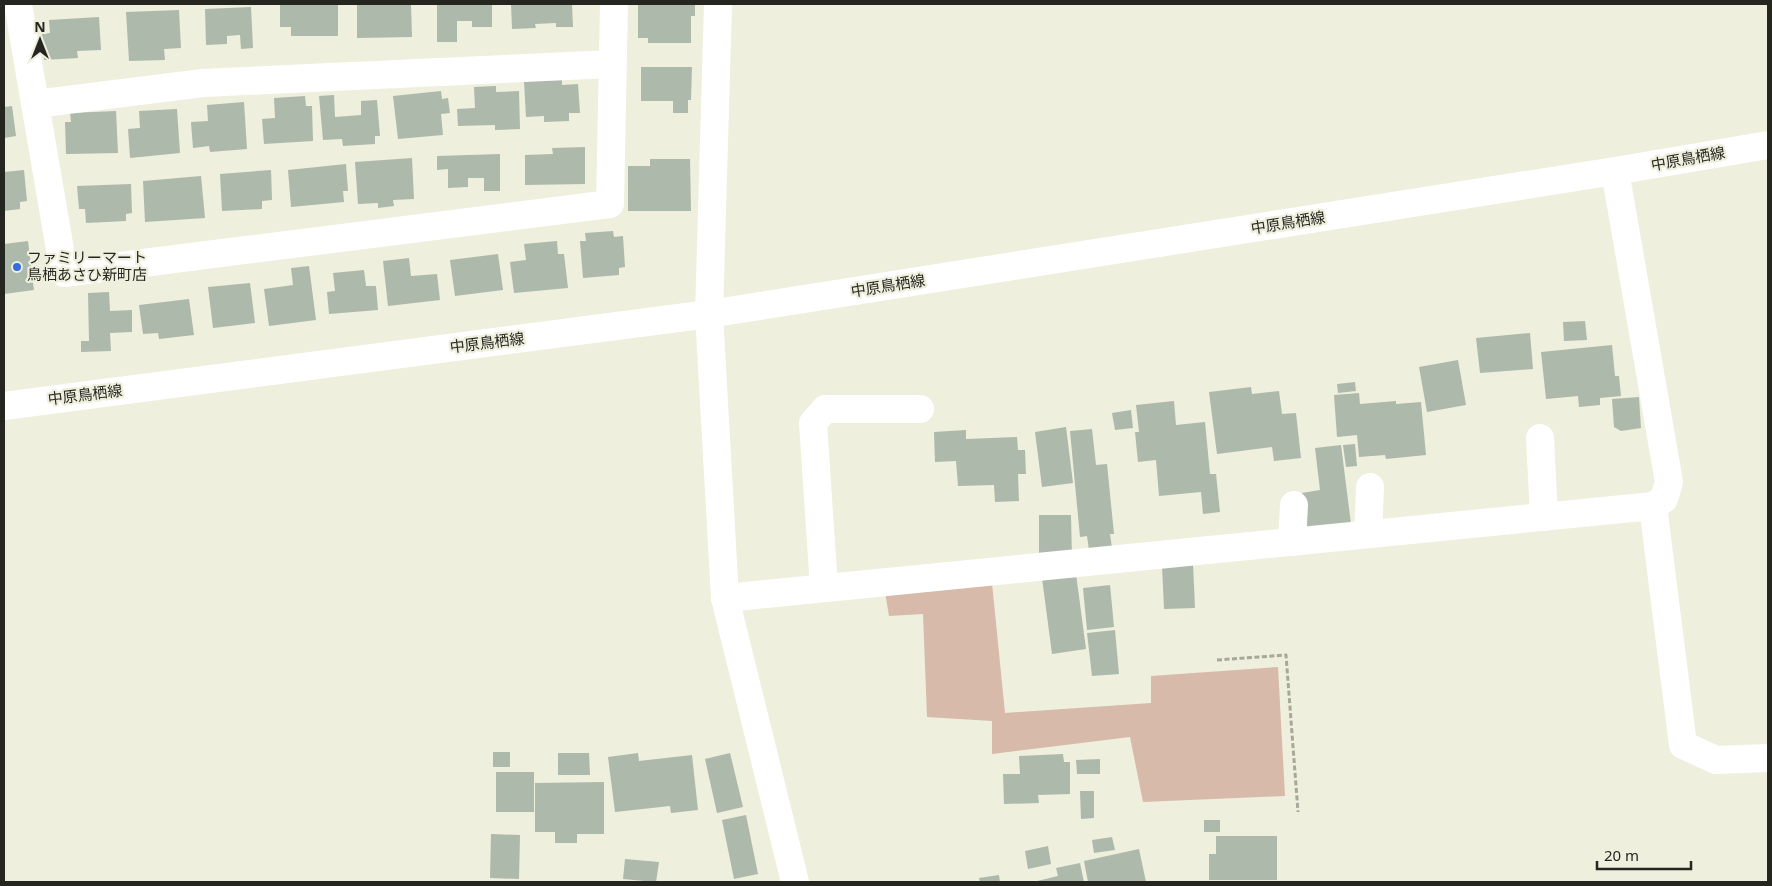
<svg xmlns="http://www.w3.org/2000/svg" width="1772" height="886" font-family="'Noto Sans','Noto Sans JP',sans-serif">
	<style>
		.green { fill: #d7baaa }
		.building { fill: #adb9ab }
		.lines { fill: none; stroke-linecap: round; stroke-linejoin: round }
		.path { stroke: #a7a79a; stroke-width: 3; stroke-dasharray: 5 2.5; stroke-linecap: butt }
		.minor { stroke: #fff; stroke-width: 28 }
		.major { stroke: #fff; stroke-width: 28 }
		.poi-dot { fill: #336edc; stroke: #eeefdd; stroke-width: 2 }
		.labels { text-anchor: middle; stroke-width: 4.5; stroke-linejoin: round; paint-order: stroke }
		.street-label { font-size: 15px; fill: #262620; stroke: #eeefdd }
		.poi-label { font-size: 15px; fill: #262620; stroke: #eeefdd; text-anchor: start }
	</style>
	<rect width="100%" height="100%" fill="#eeefdd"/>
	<path class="green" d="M992,583L1005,713L1151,703V676L1278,667L1285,796L1143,802L1130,737L992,754V721L927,717L923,614L889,616L885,592Z"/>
	<g class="building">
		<path d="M280,4H338V36H291V27H280Z"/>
		<path d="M357,4H411L412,37L357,38Z"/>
		<path d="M437,4H492V27H472V21H457V42H437Z"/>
		<path d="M511,4H572L573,27H556V23L535,24L536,28L512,29Z"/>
		<path d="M638,4H695V16H691V43H648V38H638Z"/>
		<path d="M251,7L253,48L241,49L240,35L227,36V44L206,45L205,9Z"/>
		<path d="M179,10L181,48L164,49L165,60L129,61L126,12Z"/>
		<path d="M99,17L101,50L77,51L78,58L44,60L42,34L50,33L49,20Z"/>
		<path d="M641,67H692L691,100H688V113H673V101H641Z"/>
		<path d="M562,79V85L578,84L580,113H569V121L544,122V116L526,117L524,81Z"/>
		<path d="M496,86V92L519,91L520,129L495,130V125L458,126L457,109L475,108L474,87Z"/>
		<path d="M441,91L442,99L448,98L450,113L441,114L443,135L398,139L393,96Z"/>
		<path d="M334,95L335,117L361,115V101L377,100L380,136H375V144L343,146L342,139L323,140L319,96Z"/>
		<path d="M305,96L306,106H312L313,141L264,144L262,119L275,118L274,98Z"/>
		<path d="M244,102L247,149L210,152L209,146L193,148L191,122L208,121L207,105Z"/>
		<path d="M12,106L16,136L4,138V107Z"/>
		<path d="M177,109L180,153L130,158L128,129L140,128L139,111Z"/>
		<path d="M116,111L118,153L66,154L65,122H71L70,113Z"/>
		<path d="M585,147V184L525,185V155L553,154L552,148Z"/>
		<path d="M500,154V191H484V178H468V187L448,188V169L437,170V156Z"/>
		<path d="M412,158L414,199L393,200L394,206L378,208V203L358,204L355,162Z"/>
		<path d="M650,159H690L691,211H628V166H650Z"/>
		<path d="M346,164L348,191H343L344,202L291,207L288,170Z"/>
		<path d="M24,170L27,201L20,202V209L4,211V172Z"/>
		<path d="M271,170L272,200L262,201V209L222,211L220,174Z"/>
		<path d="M201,176L205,218L145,222L143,181Z"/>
		<path d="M131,184L132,213L126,214V221L86,223L85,209H79L77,186Z"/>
		<path d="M613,231L614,237L623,236L625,267L619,268V275L583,278L580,241H586L585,233Z"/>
		<path d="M28,241L34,290L4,294V244Z"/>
		<path d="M557,241L558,254H564L568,288L514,293L510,262L526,260L524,244Z"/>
		<path d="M498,254L503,290L455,296L450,260Z"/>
		<path d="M409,258L411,276L437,274L440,300L388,306L383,261Z"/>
		<path d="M309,266L316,320L269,326L264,289L293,285L291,268Z"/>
		<path d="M364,270L366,286H376L378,310L329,314L327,292L335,291L333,273Z"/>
		<path d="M250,283L255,323L213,328L208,287Z"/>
		<path d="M109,292L110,311L132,310V332L110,333L111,351L81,352V341H89L88,293Z"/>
		<path d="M189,299L194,335L159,339L158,333L143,334L139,305Z"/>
		<path d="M1585,321L1587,340L1564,341L1563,322Z"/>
		<path d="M1530,333L1533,369L1480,373L1476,338Z"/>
		<path d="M1612,345L1615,376H1619L1621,396L1600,398V405L1579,407L1578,396L1546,399L1541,352Z"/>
		<path d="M1458,360L1466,405L1427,412L1419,367Z"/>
		<path d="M1355,382L1356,391L1338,393L1337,384Z"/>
		<path d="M1251,387L1252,394L1279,391L1282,414L1296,413L1301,458L1274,461L1272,447L1217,454L1209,392Z"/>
		<path d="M1359,393L1360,404L1396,401V404L1421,402L1426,455L1386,459L1385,455L1359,457L1357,435L1337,437L1334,395Z"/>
		<path d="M1639,397L1641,428L1621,431L1614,427L1612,399Z"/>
		<path d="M1174,401L1176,425L1205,422L1210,474H1216L1220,512L1203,514L1201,492L1159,496L1156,460L1138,462L1135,432H1139L1136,405Z"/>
		<path d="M1131,410L1133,428L1115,430L1112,413Z"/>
		<path d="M1066,427L1073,483L1042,487L1035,432Z"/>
		<path d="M1092,429L1096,465L1107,464L1114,534H1110L1112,548L1089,550L1087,536L1080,537L1070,431Z"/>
		<path d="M966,430V439L1017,437L1018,450H1025L1026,474H1018L1019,501L995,502L994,485L958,486L956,461L935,462L934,432Z"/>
		<path d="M1355,444L1357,466L1346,467L1343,445Z"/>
		<path d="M1341,445L1351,524L1306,530L1302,493L1320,490L1315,448Z"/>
		<path d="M1039,515H1071L1072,558H1039Z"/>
		<path d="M1193,564L1195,608L1164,609L1162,566Z"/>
		<path d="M1076,574L1086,649L1052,654L1042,578Z"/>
		<path d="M1110,585L1114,627L1087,630L1083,588Z"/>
		<path d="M1115,630L1119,674L1092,676L1087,633Z"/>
		<rect x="493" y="752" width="17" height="15"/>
		<path d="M558,753H589L590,775H558Z"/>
		<path d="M638,753L639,761L692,755L698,810L671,813L670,806L615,812L608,757Z"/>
		<path d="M730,753L743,807L717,813L705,759Z"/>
		<path d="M1063,754L1064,762H1070V794L1038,795L1039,803L1004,804L1003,774H1020L1019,756Z"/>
		<path d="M1100,759V774H1077L1076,760Z"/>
		<rect x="496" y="772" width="38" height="40"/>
		<path d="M604,782V834H577V843H555V832H535V783Z"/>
		<path d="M1080,791H1094V818L1081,819Z"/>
		<path d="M746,815L758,874L734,879L722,820Z"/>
		<rect x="1204" y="820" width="16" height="12"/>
		<path d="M491,834L520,835L519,879L490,878Z"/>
		<path d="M1216,836H1277V880H1209V854H1216Z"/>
		<path d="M1112,837L1115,850L1094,853L1092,840Z"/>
		<path d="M1048,846L1051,864L1028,869L1025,851Z"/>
		<path d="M1139,849L1146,882H1088L1084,861Z"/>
		<path d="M625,859L659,862L656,882L623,879Z"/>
		<path d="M1080,863L1084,882H1033L1058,876L1056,868Z"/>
		<path d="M999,875L1000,882H980L979,878Z"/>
	</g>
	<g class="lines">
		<path class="path" d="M1217,660L1286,655L1298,812"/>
		<g class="minor">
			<path d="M18,4L64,273L610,204L614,4"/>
			<path d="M718,4L709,314L725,598L795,882"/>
			<path d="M35,104L203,83L612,64"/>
			<path d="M1540,438L1544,517"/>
			<path d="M1653,506L1683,745L1716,760L1768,758"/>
			<path d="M1368,534L1370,487"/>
			<path d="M1292,542L1294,505"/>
			<path d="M824,588L813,423L825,409H920"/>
			<path d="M725,598L1653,506L1664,499L1669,482L1615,171"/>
		</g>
		<path class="major" d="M4,406L709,314L1615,171L1768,145"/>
	</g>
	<circle class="poi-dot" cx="17" cy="267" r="5"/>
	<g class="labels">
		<g class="street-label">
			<text transform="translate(1688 159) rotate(-10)" y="5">中原鳥栖線</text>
			<text transform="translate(1288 223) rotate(-9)" y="5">中原鳥栖線</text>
			<text transform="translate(888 286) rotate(-9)" y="5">中原鳥栖線</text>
			<text transform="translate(487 343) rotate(-7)" y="5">中原鳥栖線</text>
			<text transform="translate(85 395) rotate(-7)" y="5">中原鳥栖線</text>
		</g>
		<g class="poi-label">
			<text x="27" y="263">ファミリーマート<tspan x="27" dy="17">鳥栖あさひ新町店</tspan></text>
		</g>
	</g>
	<rect width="1772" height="886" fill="none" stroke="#262620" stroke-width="10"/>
	<g transform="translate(40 40)" stroke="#eeefdd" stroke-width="4" paint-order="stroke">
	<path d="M0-4L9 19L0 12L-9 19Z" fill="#262620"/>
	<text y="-8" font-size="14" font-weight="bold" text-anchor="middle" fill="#262620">N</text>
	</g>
	<path d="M1597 861v8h94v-8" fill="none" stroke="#262620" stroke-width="2.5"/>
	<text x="1604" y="861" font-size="15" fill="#262620" stroke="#eeefdd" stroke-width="4" paint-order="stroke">20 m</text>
</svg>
